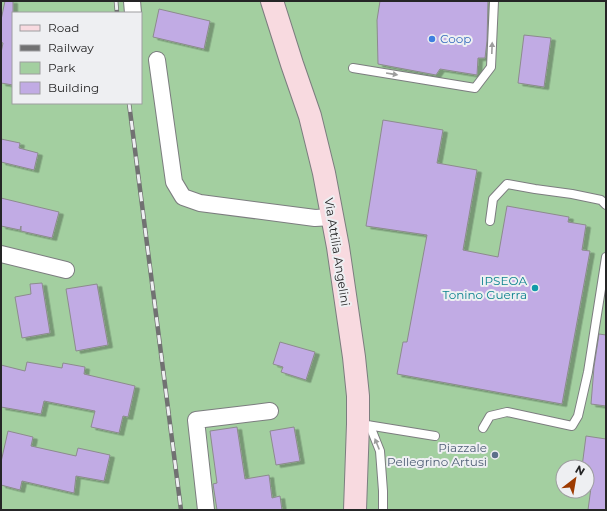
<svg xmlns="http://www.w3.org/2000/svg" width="607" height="511" font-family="Montserrat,sans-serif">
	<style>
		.green { fill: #a3cfa0; fill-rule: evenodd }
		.building { fill: #c1abe4; stroke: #8c8b8d; filter: url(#shadow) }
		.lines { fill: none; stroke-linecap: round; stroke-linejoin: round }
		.lane-casing { stroke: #7c7d7f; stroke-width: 10 }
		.street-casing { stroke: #7c7d7f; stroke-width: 18 }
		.secondary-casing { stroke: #7c7d7f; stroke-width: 24 }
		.lane { stroke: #fff; stroke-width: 8 }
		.street { stroke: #fff; stroke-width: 16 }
		.secondary { stroke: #f8dae0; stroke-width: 22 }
		.rail-casing { stroke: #717172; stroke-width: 4.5 }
		.rail { stroke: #eeeff2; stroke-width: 3; stroke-dasharray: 9; stroke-linecap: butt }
		.oneway { fill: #9d9d9d }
		.shop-dot { fill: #3f7fe0; stroke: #eeeff2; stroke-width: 1.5 }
		.culture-dot { fill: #0f9aa8; stroke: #eeeff2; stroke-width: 1.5 }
		.service-dot { fill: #5c6f8a; stroke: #eeeff2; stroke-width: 1.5 }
		.labels { text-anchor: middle; stroke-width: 4; stroke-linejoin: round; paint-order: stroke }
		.shop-label { font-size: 12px; fill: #366cbe; stroke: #eeeff2; text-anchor: start }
		.street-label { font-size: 12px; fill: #252526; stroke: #eeeff2 }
		.culture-label { font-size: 12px; fill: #0d838f; stroke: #eeeff2; text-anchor: end }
		.service-label { font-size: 12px; fill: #4e5e75; stroke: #eeeff2; text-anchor: end }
	</style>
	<defs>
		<filter id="shadow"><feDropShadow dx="4.5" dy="2.5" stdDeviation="0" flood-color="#0004"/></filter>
	</defs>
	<rect width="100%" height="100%" fill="#e1e2e4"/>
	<path class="green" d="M1,1H606V510H1ZM13,13H141V103H13ZM563,467H587V491H563Z"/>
	<g class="building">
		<path d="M5,1H13V85L1,83V53L3,43L1,42V20Z"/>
		<path d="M380,1H488L487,41L485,58H478L477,75L440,69L436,75L378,64L377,20Z"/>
		<path d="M159,9L210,21L204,49L153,37Z"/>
		<path d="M524,35L551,38L544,87L518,83Z"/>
		<path d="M383,120L443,130L437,163L477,170L463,250L498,257L507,206L569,217L568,222L586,225L582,250L590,251L562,404L397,374L403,342H407L427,235L366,226Z"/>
		<path d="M1,139L20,143L19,148L38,153L34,170L1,162Z"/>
		<path d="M1,198L59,212L52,238L21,231V226L20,230L1,226Z"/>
		<path d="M42,283L50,333L22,338L15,297L31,294L30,284Z"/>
		<path d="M97,284L108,345L76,351L66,289Z"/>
		<path d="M599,334L606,335V406L591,404L594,367Z"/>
		<path d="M280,342L315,352L306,380L281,372L283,367L273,364Z"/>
		<path d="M27,362L62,368L63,363L85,367L84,374L135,386L128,417L123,416L119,433L91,427L95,411L44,401L41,414L1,407V365L25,371Z"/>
		<path d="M237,427L245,479L269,475L272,498L280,496L282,510H217L213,484L217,483L210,431Z"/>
		<path d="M294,427L300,461L276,465L270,431Z"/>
		<path d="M8,431L33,437L31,446L76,456L78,448L110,455L104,481L76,476L74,493L22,481L20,490L1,485V462Z"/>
		<path d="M586,436L606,439V510H588L592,480L587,479V467H582Z"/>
	</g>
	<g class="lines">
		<g class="lane-casing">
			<g id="lane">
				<path d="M353,68L475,88L491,67L494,1"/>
				<path d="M490,221L493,199L507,184L535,189L572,194L601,200L606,205"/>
				<path d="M367,425L435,436"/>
				<path d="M370,426L380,451L383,491V510"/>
				<path d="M483,428L490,416L507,412L572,426L578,416L588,372L606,257"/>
			</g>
		</g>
		<g class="street-casing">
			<g id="street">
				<path d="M132,1L133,13"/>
				<path d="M157,60L174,182L183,197L200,203L315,218L332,217"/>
				<path d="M1,254L66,270"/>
				<path d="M206,510L196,420L270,411"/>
			</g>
		</g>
		<g class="secondary-casing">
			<path id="secondary" d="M272,1L292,64L310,116L324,173L338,247L354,357L358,396V424L355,510"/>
		</g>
		<use href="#lane" class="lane"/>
		<use href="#street" class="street"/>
		<use href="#secondary" class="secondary"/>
		<g class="rail-casing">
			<g id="rail">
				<path d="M116,1L117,13"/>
				<path d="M129,103L181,510"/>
			</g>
		</g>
		<use href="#rail" class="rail"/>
	</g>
	<defs><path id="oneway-solid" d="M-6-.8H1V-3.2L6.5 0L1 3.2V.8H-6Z"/></defs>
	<g class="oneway">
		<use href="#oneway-solid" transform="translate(492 48) rotate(-88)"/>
		<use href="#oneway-solid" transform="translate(392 74) rotate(9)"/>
		<use href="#oneway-solid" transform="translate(377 444) rotate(-112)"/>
	</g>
	<circle class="shop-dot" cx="432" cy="39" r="4"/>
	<circle class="culture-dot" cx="535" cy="288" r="4"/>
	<circle class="service-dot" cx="495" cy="455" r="4"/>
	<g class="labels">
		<g class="shop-label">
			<text x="440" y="43">Coop</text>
		</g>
		<g class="street-label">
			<text transform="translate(337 252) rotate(81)" y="4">Via Attilia Angelini</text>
		</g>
		<g class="culture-label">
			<text x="527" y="285">IPSEOA<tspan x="527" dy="14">Tonino Guerra</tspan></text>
		</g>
		<g class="service-label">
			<text x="487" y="452">Piazzale<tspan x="487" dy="14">Pellegrino Artusi</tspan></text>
		</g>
	</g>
	<rect width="607" height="511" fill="none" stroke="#252526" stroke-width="4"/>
	<rect x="12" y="12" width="130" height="92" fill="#eeeff2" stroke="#9e9ea0"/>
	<rect x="20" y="25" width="20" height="6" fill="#f8dae0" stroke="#9e9ea0"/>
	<text x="48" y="32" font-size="12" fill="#252526">Road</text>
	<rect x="20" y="45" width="20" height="6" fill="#717172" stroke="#9e9ea0"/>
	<text x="48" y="52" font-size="12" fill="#252526">Railway</text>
	<rect x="20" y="62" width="20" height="12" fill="#a3cfa0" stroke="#9e9ea0"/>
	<text x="48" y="72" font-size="12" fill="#252526">Park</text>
	<rect x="20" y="82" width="20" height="12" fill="#c1abe4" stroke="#9e9ea0"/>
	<text x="48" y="92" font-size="12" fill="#252526">Building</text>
	<g transform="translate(575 479) rotate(31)"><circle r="19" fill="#eeeff2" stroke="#9e9ea0"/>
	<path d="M0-3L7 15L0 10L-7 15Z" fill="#9d3a00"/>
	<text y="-6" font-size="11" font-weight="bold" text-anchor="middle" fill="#252526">N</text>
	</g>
</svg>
